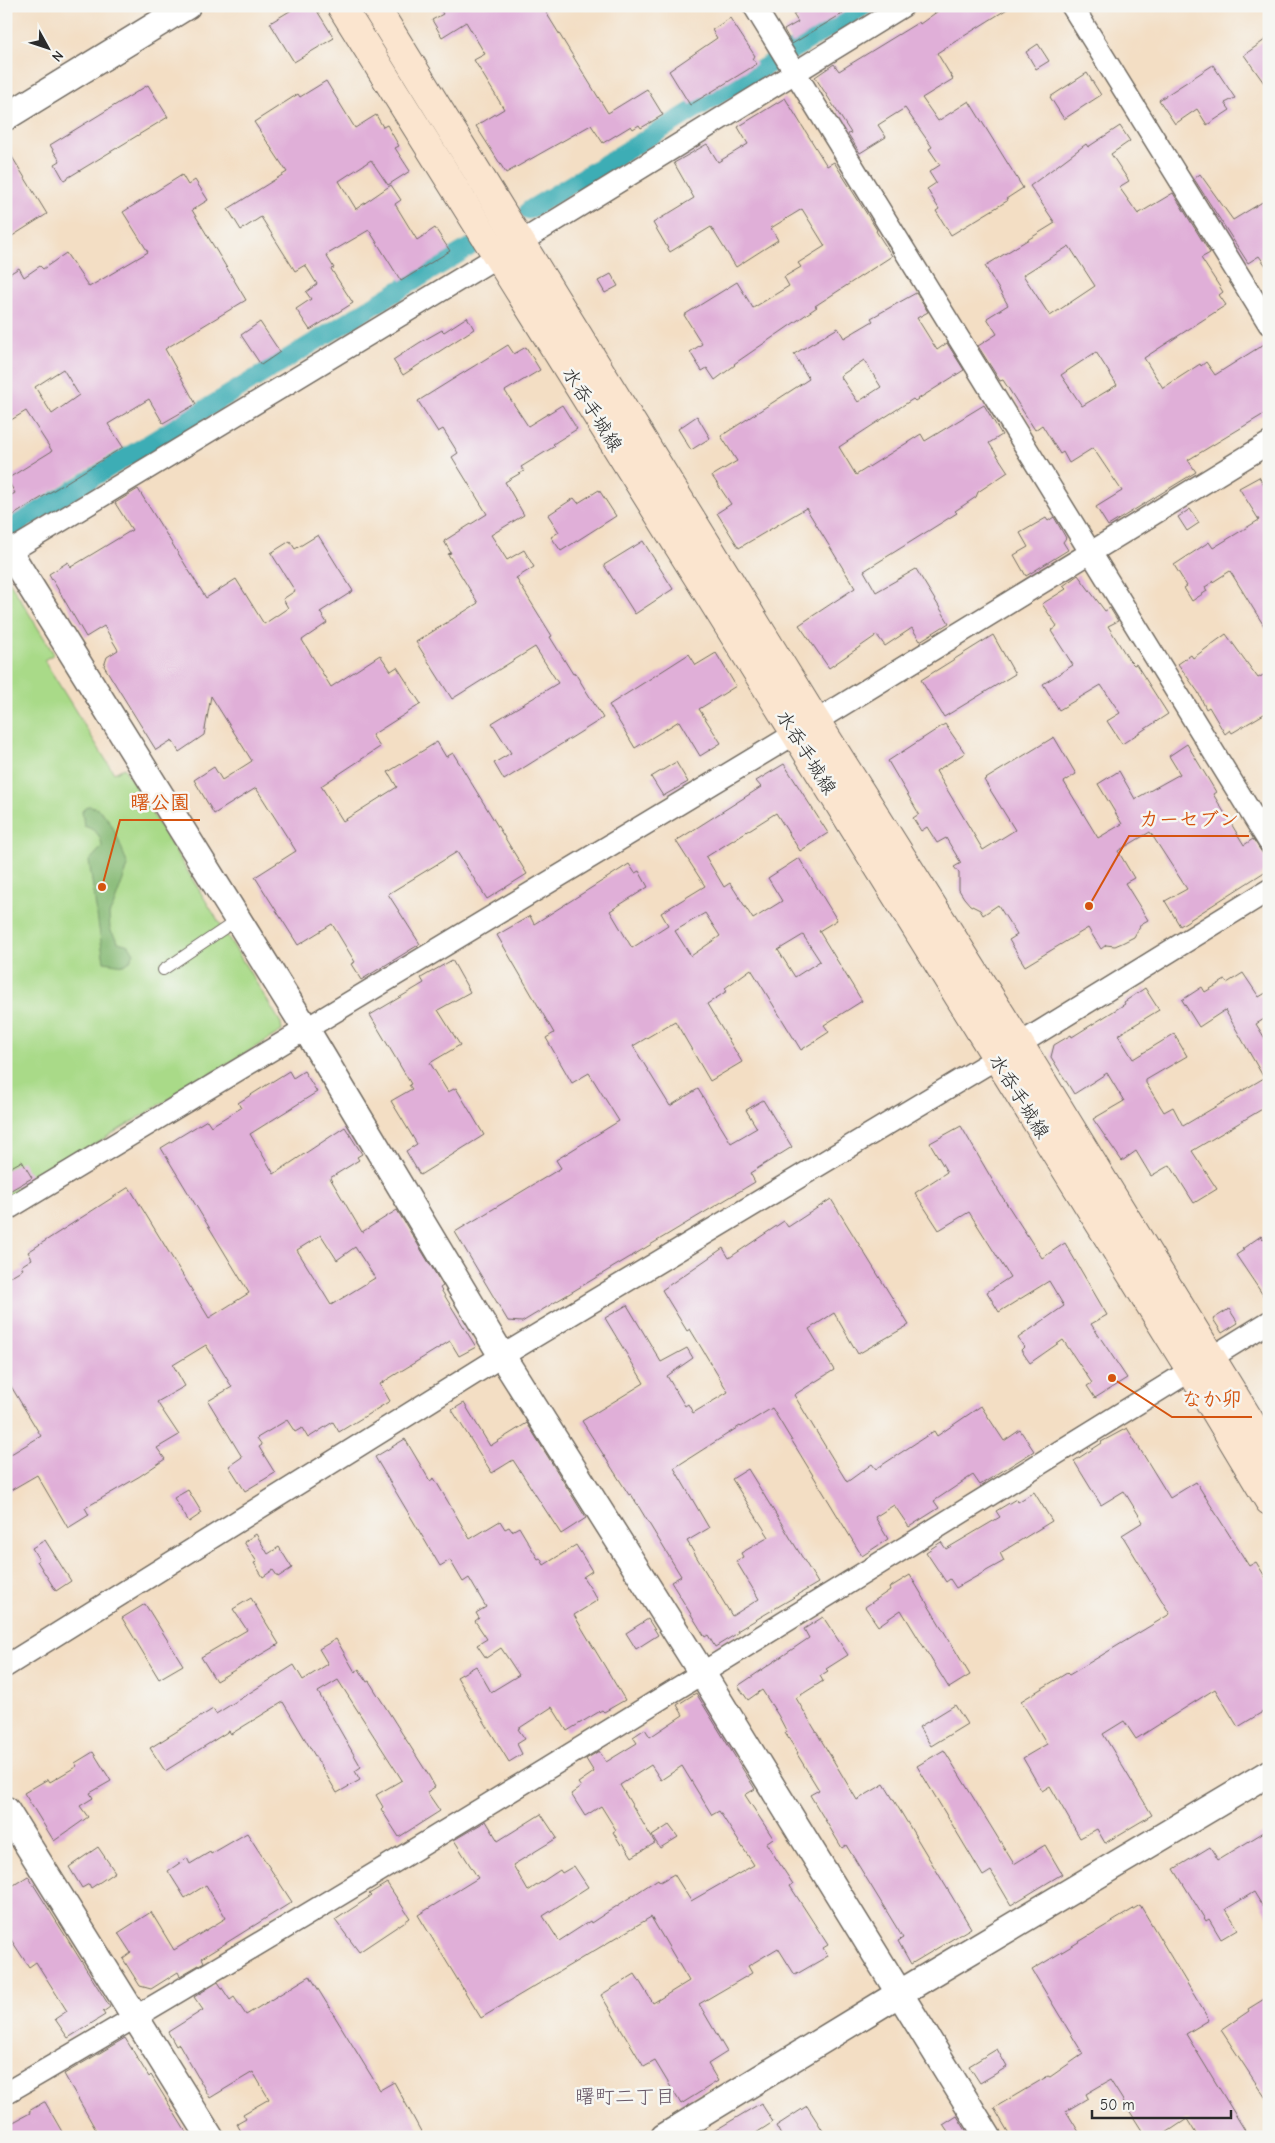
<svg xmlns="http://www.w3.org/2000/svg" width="1275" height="2143" font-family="'Comic Neue','Klee One',sans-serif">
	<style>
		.green { fill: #a9da88; stroke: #6a825a }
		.forest { fill: #86ba74; stroke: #587250 }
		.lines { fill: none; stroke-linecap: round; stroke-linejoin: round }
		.canal { stroke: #3cadb5; stroke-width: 19 }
		.building { fill: #e0afd8; fill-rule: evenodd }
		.service-casing { stroke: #716a61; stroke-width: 12 }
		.minor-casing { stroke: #716a61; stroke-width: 24 }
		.tertiary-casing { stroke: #716a61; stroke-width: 29 }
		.secondary-casing { stroke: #716a61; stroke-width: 30 }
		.service { stroke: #fff; stroke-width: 10 }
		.minor { stroke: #fff; stroke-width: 21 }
		.tertiary { stroke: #fff; stroke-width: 26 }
		.secondary { stroke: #fbe5cf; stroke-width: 28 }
		.labels { text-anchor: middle; stroke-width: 5; stroke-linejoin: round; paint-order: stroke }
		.street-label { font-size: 19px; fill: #2b2b2b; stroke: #f6f6f2 }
		.neighbourhood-label { font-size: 20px; fill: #6a5968; stroke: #f6f6f2 }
		.leader { fill: none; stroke: #d5540f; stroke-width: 2 }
		.callout-dot { fill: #d5540f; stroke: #f6f6f2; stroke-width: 2 }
		.callout-label { font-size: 20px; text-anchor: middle; font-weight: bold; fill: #d5540f; stroke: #f6f6f2; stroke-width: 5; stroke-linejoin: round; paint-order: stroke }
	</style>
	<rect width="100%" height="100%" fill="#f6f6f2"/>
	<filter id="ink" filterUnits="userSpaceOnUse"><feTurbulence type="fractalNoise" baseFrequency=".02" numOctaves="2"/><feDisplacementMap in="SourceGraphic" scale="10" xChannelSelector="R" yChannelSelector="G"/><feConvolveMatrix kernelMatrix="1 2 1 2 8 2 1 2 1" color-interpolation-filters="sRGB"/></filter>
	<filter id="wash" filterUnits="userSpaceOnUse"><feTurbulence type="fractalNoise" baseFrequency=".0096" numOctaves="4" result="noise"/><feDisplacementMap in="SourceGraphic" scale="20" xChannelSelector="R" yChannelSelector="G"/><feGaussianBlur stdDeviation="1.12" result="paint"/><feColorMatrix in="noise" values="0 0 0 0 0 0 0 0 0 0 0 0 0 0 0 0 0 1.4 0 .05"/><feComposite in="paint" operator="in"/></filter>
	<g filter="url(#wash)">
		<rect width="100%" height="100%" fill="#f3dec4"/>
		<path class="green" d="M6,576L54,654L44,660L114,773L124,768L281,1023L282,1031L6,1198Z"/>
		<path class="forest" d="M87,806C110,805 121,848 128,866L113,907L109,914L110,929L118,942L129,945L134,953L129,962L124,965L104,962L89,861L102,847C101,835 96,830 84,826L82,811Z"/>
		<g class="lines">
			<g class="canal">
				<path d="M529,210L865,6"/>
				<path d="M6,531L468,248"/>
			</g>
		</g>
		<g id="blocks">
			<g class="building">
				<path d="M298,6H314L334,38L294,62L270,23Z"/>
				<path d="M438,6H542L608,113L647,89L663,115L641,128L639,125L633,129L631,126L603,143L591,125L506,173L476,126L504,109L474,60L485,54L466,22L442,37L432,20L443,14Z"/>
				<path d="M806,6H855L792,44L784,30L798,22L793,14Z"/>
				<path d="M945,6H1012L937,53L953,79L922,98L938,121L969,101L1023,188L1006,199L1007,201L951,235L936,211L939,209L927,189L936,183L929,172L940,165L929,149L932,147L905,108L878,125L886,137L860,153L848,134L851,133L815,77L834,64L839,71L919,22L920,24Z"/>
				<path d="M730,18L755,56L752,58L757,64L690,105L669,71L717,38L712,30Z"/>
				<path d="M1269,37V90L1244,55Z"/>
				<path d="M1038,44L1049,61L1036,69L1026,52Z"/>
				<path d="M1213,65L1235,98L1225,103L1230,110L1207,125L1197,109L1175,124L1159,100Z"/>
				<path d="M1087,73L1101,95L1064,119L1050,97Z"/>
				<path d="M326,81L355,128L376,115L383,127L387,125L399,146L395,148L410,171L388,185L371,160L339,181L356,209L391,185L401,200L395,204L417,240L435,228L450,251L401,281L369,230L326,255L334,268L331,269L353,303L310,330L296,309L311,299L306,292L317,284L305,265L295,271L261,217L241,230L228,209L287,172L254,122L298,94L300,97Z"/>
				<path d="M148,85L168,117L64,180L55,164L60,161L50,145Z"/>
				<path d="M785,98L827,166L834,162L877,230L876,231L892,256L815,306L817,307L734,364L735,365L715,380L707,368L702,371L690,352L702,344L684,315L737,282L753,308L789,286L784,277L801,267L798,263L825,246L802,209L771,228L778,240L736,267L711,227L670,252L653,223L694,198L674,163L707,144L718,162L748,144L738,127Z"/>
				<path d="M1120,126L1130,141L1111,154L1129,181L1119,187L1138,214L1173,193L1210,253L1201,258L1223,292L1219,295L1226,305L1144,358L1163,388L1200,364L1201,366L1206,362L1215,375L1269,341V411L1188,460L1196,472L1108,526L1096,507L1122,491L1093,448L1069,463L1063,452L1060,454L1042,425L1035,430L1003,380L1000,381L978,346L997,334L987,318L1008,305L985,266L1055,223L1030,186L1086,144L1088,147ZM1069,246L1095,286L1050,316L1023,275ZM1096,352L1117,385L1082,406L1061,375Z"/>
				<path d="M6,147L47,214L6,240Z"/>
				<path d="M1200,174L1233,220L1269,198V270L1259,256L1248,263L1194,179Z"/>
				<path d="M182,175L188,185L195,180L208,200L192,210L246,300L165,349L196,404L163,423L149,399L108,424L123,447L12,516L6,507V498L15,493L7,479L52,451L26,411L6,423V276L19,268L24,277L40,266L43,269L66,253L89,287L148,252L123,212ZM63,369L79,395L52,414L35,387Z"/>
				<path d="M611,274L618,286L605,293L598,281Z"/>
				<path d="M916,293L928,312L917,318L937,350L947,343L964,370L915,401L913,399L839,447L856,475L921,434L925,441L984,405L1002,435L989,443L1008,472L978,492L976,497L955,511L957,513L864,571L876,592L916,569L949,623L920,641L912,628L885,646L877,635L829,668L799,625L855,588L806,508L739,548L717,513L731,504L712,476L737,461L721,436L809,379L794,354L838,328L844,338L873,321L871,318ZM864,360L881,387L858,402L840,376Z"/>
				<path d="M467,317L474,329L403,375L393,360L419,343L442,330L444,332Z"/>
				<path d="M260,322L280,352L261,365L241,335Z"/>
				<path d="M508,345L514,354L526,347L540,370L505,391L528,426L562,405L577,429L553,444L555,446L521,467L524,471L505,482L524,515L491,535L507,560L524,550L534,567L516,578L552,636L550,637L573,674L575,673L603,718L504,780L494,763L511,753L492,723L558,683L535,647L452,699L416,642L478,603L448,554L451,553L444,541L487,514L452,457L458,453L443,429L438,432L418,401Z"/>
				<path d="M697,416L710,438L691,450L678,429Z"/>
				<path d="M1259,477L1269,494V634L1230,571L1205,587L1207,591L1192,601L1184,588L1187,586L1174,565L1209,542L1213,548L1259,520L1239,488Z"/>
				<path d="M138,489L206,598L236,579L264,624L288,608L283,599L295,591L271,553L290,541L295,549L318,535L353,591L320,612L327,623L302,640L331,687L380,655L391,671L397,667L421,704L372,735L380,747L321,786L343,821L397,787L388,772L437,742L446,757L453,753L527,874L487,899L457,852L388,894L420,944L361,980L351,964L355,962L332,924L298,945L255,877L296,851L256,788L214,814L194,780L214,767L222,780L252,761L211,696L204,735L179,752L172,740L156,750L104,666L107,657L118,650L104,626L86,637L49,574L68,562L71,567L132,530L115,503Z"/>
				<path d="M599,490L616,516L561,551L551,537L559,532L548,515L574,498L578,503Z"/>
				<path d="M1190,509L1199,523L1187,531L1178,517Z"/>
				<path d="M1054,517L1066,538L1063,542L1068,550L1026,576L1014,555L1028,547L1020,533L1046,518L1048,521Z"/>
				<path d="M643,541L673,589L635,614L604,565Z"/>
				<path d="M1078,575L1105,611L1110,608L1118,621L1108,626L1129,660L1134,665L1136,664L1168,714L1122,744L1107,721L1120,713L1101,685L1059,710L1043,684L1073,665L1051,631L1057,626L1042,604L1066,589L1063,586Z"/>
				<path d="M1226,634L1258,678L1269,672V711L1232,733L1230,730L1225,734L1209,707L1206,709L1198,692L1178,664L1191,655L1193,658Z"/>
				<path d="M993,635L1015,674L944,717L921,680Z"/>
				<path d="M716,653L736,686L699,709L721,743L700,756L679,721L635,748L609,705L689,654L696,665Z"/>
				<path d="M945,724L965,753L936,771L983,850L1015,830L984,780L1054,737L1076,774L1064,782L1098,838L1122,824L1098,784L1119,771L1135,799L1180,774L1169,756L1187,744L1216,792L1213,794L1244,845L1253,839L1269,863L1266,871L1180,926L1165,901L1187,889L1150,832L1118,851L1134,878L1125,883L1148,920L1141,924L1134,937L1122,943L1115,946L1106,945L1101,949L1088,928L1025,966L1009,940L1017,935L998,905L983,915L980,910L970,905L964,898L959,890V873L954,867L961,863L946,838L937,843L927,827L921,831L913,818L919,814L888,761Z"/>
				<path d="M676,762L688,782L663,796L651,777Z"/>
				<path d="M784,764L828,833L800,851L776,813L706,857L724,887L730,883L753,919L782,901L768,878L799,858L837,920L819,931L862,1001L824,1025L829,1032L801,1050L751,969L725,988L727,991L707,1004L742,1062L710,1081L675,1021L633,1046L670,1106L698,1089L731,1143L757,1128L746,1110L763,1100L792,1147L750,1173L755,1182L522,1322L508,1321L455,1232L561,1168L556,1160L619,1121L589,1073L572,1083L546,1038L554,1033L497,935L530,916L534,924L629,864L635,873L639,871L648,887L610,911L632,948L668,925L661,913L705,886L676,841L761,787L756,781ZM705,913L720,936L691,956L675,931ZM803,935L820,961L795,977L778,950Z"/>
				<path d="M452,960L470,992L438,1010L460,1045L430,1063L448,1092L456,1088L484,1135L420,1175L406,1151L417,1144L391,1101L412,1089L409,1085L411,1084L370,1015L424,983L421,978Z"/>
				<path d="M1243,973L1259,997L1269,991V1016L1256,1024L1269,1045V1105L1192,1151L1217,1189L1194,1203L1170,1165L1151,1176L1136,1151L1122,1161L1093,1119L1124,1101L1107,1073L1074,1094L1051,1057L1054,1045L1071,1035L1072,1037L1125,1004L1124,1002L1145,988L1159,1010L1118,1035L1133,1059L1174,1034L1187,1056L1146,1080V1083L1164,1112L1173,1107L1183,1126L1264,1078L1225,1010L1199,1027L1182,1000L1202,987L1205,992L1225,980L1227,983Z"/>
				<path d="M289,1071L293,1078L304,1071L317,1092L250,1134L274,1174L345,1127L362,1154L357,1157L359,1160L330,1178L362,1232L397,1210L443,1286L440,1288L476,1347L459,1356L450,1341L380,1384L390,1401L339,1432L333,1422L308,1438L302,1428L295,1432L287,1420L257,1438L262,1445L259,1447L275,1473L245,1491L229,1466L242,1457L208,1401L232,1387L206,1345L173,1365L185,1386L157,1402L179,1435L157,1448L165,1459L140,1476L85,1508L89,1515L68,1528L37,1475L6,1493V1457L41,1436L6,1378V1279L23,1269L21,1266L32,1259L28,1252L129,1187L209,1318L249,1293L161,1148L207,1120L211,1126L241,1108L238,1103ZM321,1235L337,1260L355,1247L375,1278L331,1305L297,1250Z"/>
				<path d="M961,1126L1001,1195L1042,1258L1065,1243L1107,1315L1091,1324L1127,1378L1095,1398L1087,1386L1092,1383L1063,1340L1030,1363L1021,1350L1024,1347L1018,1338L1064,1306L1049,1281L999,1312L987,1292L1010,1277L969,1212L939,1230L915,1193L947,1172L930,1143Z"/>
				<path d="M22,1161L32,1178L6,1193V1170Z"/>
				<path d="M831,1199L909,1325L858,1354L834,1313L809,1329L834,1370L794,1395L847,1482L872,1464L876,1469L934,1431L937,1436L981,1406L1004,1441L1020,1430L1034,1451L980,1485L973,1475L934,1501L939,1508L909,1527L894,1505L875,1517L888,1539L862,1556L772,1408L741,1427L740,1426L674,1468L709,1528L687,1541L732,1616L759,1599L736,1561L743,1557L741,1553L769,1537L732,1479L748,1469L818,1583L737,1631L738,1633L715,1647L708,1635L705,1637L671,1582L681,1576L631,1494L629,1495L582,1421L644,1383L605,1318L627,1305L661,1362L687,1348L693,1358L667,1376L685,1406L688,1404L693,1413L728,1392L690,1329L687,1331L662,1290L723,1248L729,1258L784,1221L788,1227Z"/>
				<path d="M1269,1235V1304L1236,1255L1244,1250L1242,1249L1261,1236L1263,1239Z"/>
				<path d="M1229,1309L1238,1323L1222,1333L1213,1319Z"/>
				<path d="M464,1403L490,1446L527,1423L586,1518L561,1534L513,1460L492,1473L452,1410Z"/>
				<path d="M1127,1428L1170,1498L1196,1482L1249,1566L1256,1562L1269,1583V1708L1238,1727L1215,1689L1136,1739L1124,1721L1103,1734L1152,1815L1105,1843L1097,1829L1080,1838L1050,1786L1042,1791L1023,1758L1047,1744L1021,1701L1067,1673L1069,1675L1170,1614L1122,1535L1143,1522L1124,1491L1101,1505L1074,1461L1102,1443L1101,1442Z"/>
				<path d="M405,1439L430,1481L434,1478L470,1539L500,1521L505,1529L509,1527L512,1531L519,1527L538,1559L540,1558L544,1565L576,1545L592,1571L583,1577L598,1600L574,1615L625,1700L604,1712L602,1710L567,1731L552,1707L518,1729L525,1739L517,1744L522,1754L509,1762L457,1677L476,1666L491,1692L519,1675L501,1648L486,1658L477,1645L487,1639L475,1621L479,1618L476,1613L486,1607L469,1578L463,1582L450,1560L440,1566L375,1457Z"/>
				<path d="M188,1490L202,1513L189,1522L174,1498Z"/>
				<path d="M1034,1492L1052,1521L1000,1553L1004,1561L956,1588L950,1579L946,1582L926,1552L941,1542L946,1549L1000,1517L996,1511L1016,1499L1018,1502Z"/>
				<path d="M256,1534L268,1554L279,1547L292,1568L278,1577L273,1570L263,1577L254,1563L257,1562L244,1542Z"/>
				<path d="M45,1540L71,1581L56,1591L37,1561L39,1560L32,1548Z"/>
				<path d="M910,1575L970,1675L949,1688L901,1610L878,1626L865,1607L890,1590L889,1588Z"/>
				<path d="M251,1598L279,1644L216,1681L201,1657L247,1630L233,1609Z"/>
				<path d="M145,1604L183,1665L159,1679L122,1618Z"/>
				<path d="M823,1617L848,1655L826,1669L828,1671L820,1676L823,1681L796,1698L857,1800L884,1784L971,1928L911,1964L898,1941L903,1938L846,1845L842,1848L810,1795L819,1790L797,1754L798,1753L785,1733L787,1732L778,1715L762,1690L748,1700L738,1686L809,1638L804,1629Z"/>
				<path d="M648,1619L658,1635L636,1649L626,1633Z"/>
				<path d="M336,1639L355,1672L359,1669L367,1682L369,1681L429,1776L435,1787L427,1792L440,1811L399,1837L381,1809L383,1807L376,1795L402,1780L338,1680L318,1692L361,1767L355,1771L360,1780L337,1793L283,1702L231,1734L229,1731L165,1771L150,1748L213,1709L216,1714L294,1665L303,1680L328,1664L319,1649Z"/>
				<path d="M696,1693L755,1789L745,1795L773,1838L766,1843L793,1884L790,1886L828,1945L823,1948L828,1956L795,1975L778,1948L748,1966L752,1973L699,2004L727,2052L708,2064L718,2081L681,2104L655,2061L644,2067L601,1995L635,1974L653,2003L689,1981L651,1917L481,2018L418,1915L478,1878L454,1840L486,1821L498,1841L541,1814L557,1838L513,1865L528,1891L560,1870L562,1873L574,1866L588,1887L543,1916L559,1941L590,1921L591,1923L658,1879L660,1882L674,1874L691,1901L754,1865L719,1811L712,1815L682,1766L661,1780L651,1765L620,1785L655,1843L632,1857L623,1843L621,1845L613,1832L616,1830L601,1806L585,1816L571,1794L581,1787L578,1783L594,1772L586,1759L599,1751L606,1762L637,1743L633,1737L645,1729L650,1737L683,1715L677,1705Z"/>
				<path d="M955,1705L967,1724L931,1746L919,1727Z"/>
				<path d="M944,1750L1014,1864L1045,1845L1062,1874L1011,1905L991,1871L983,1876L917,1766Z"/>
				<path d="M93,1752L111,1781L90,1793L93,1798L80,1806L88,1817L54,1841L24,1793L48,1779L50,1782L77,1766L75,1763Z"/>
				<path d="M669,1825L678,1837L660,1848L652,1836Z"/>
				<path d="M1269,1829V1917L1254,1892L1226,1909L1238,1929L1221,1939L1209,1919L1206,1921L1174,1869L1210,1847L1218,1860Z"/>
				<path d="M247,1833L292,1902L202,1958L204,1962L180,1976L178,1972L151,1989L140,1986L123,1959L131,1953L118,1933L151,1912L174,1950L226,1918L206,1885L185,1898L168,1871L187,1858L190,1864L210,1852L211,1854Z"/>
				<path d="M98,1847L115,1872L91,1888L89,1884L82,1888L69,1867Z"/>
				<path d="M28,1876L110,2007L103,2012L105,2015L68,2038L55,2019L67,2011L36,1962L29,1967L6,1932V1890Z"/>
				<path d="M387,1883L410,1918L359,1952L335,1920L371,1896L369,1894Z"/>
				<path d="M1140,1905L1209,2020L1186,2034L1249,2137H1198L1187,2119L1160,2137H1146L1110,2080L1086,2094L1088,2098L1066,2111L1082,2137H1011L994,2108L1048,2076L1050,2077L1083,2054L1032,1970Z"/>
				<path d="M310,1976L380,2090L394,2082L424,2137H244L237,2124L246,2119L243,2114L269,2099L253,2072L210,2098L179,2044L176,2046L168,2032L203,2010L194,1997L218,1982L230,2000L234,1997L246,2015Z"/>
				<path d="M1269,1996V2103L1221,2030L1249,2011L1248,2009Z"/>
				<path d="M125,2038L149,2077L151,2075L189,2137H100L64,2074Z"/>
				<path d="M997,2049L1007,2067L980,2083L969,2066Z"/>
				<path d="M44,2102H45L65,2137H6V2126L30,2113L29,2111Z"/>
				<path d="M761,2103L773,2122L750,2137H704Z"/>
				<path d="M807,2106L827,2137H782L776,2126Z"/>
				<path d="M957,2116L970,2137H951L943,2125Z"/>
			</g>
		</g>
	</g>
	<g filter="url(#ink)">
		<use href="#blocks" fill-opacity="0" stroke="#716a61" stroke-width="1"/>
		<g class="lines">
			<g class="service-casing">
				<path id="service" d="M163,970L237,920"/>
			</g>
			<g class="minor-casing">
				<g id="minor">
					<path d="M754,6L1269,842"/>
					<path d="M1072,6L1269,324"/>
					<path d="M6,554L498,256L903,6"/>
					<path d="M6,1210L816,721L1269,443"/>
					<path d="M6,1666L502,1356L997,1058L1269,890"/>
					<path d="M6,2093C432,1845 849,1581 1269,1322"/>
				</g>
			</g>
			<g class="tertiary-casing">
				<g id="tertiary">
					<path d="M6,117L187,6"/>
					<path d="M6,547L306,1029L502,1356L702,1673L988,2137"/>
					<path d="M6,1810L210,2137"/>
					<path d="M664,2137L900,1993L1269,1773"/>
				</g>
			</g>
			<g class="secondary-casing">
				<g id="secondary">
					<path d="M341,6L795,733L1191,1371L1269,1501"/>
					<path d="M375,6L816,721L1019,1043L1269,1452"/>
				</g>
			</g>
			<use href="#service" class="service"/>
			<use href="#minor" class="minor"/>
			<use href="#tertiary" class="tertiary"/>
			<use href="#secondary" class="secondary"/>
		</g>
	</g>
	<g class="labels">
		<g class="street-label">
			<text transform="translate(593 409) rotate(58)" y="7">水呑手城線</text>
			<text transform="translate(807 752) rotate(58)" y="7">水呑手城線</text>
			<text transform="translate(1020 1096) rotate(58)" y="7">水呑手城線</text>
		</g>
		<g class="neighbourhood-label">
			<text x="625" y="2103">曙町二丁目</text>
		</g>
	</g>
	<path class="leader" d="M102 887L120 820H200M1089 906L1129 836H1249M1112 1378L1172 1417H1252"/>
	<g class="callout-dot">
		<circle cx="102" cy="887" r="5"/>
		<circle cx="1089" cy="906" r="5"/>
		<circle cx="1112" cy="1378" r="5"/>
	</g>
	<g class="callout-label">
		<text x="160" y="809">曙公園</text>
		<text x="1189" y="826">カーセブン</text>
		<text x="1212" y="1406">なか卯</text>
	</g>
	<rect width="1275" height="2143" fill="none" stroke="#f6f6f2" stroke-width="25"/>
	<g transform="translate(48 48) rotate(130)" stroke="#f6f6f2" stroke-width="4" paint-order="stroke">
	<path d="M0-4L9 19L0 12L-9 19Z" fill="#2b2b2b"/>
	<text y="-8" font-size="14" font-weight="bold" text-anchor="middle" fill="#2b2b2b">N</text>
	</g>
	<path d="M1092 2110v8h139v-8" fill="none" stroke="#2b2b2b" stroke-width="2.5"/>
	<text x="1100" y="2110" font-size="15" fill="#2b2b2b" stroke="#f6f6f2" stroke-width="4" paint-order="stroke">50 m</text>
</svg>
